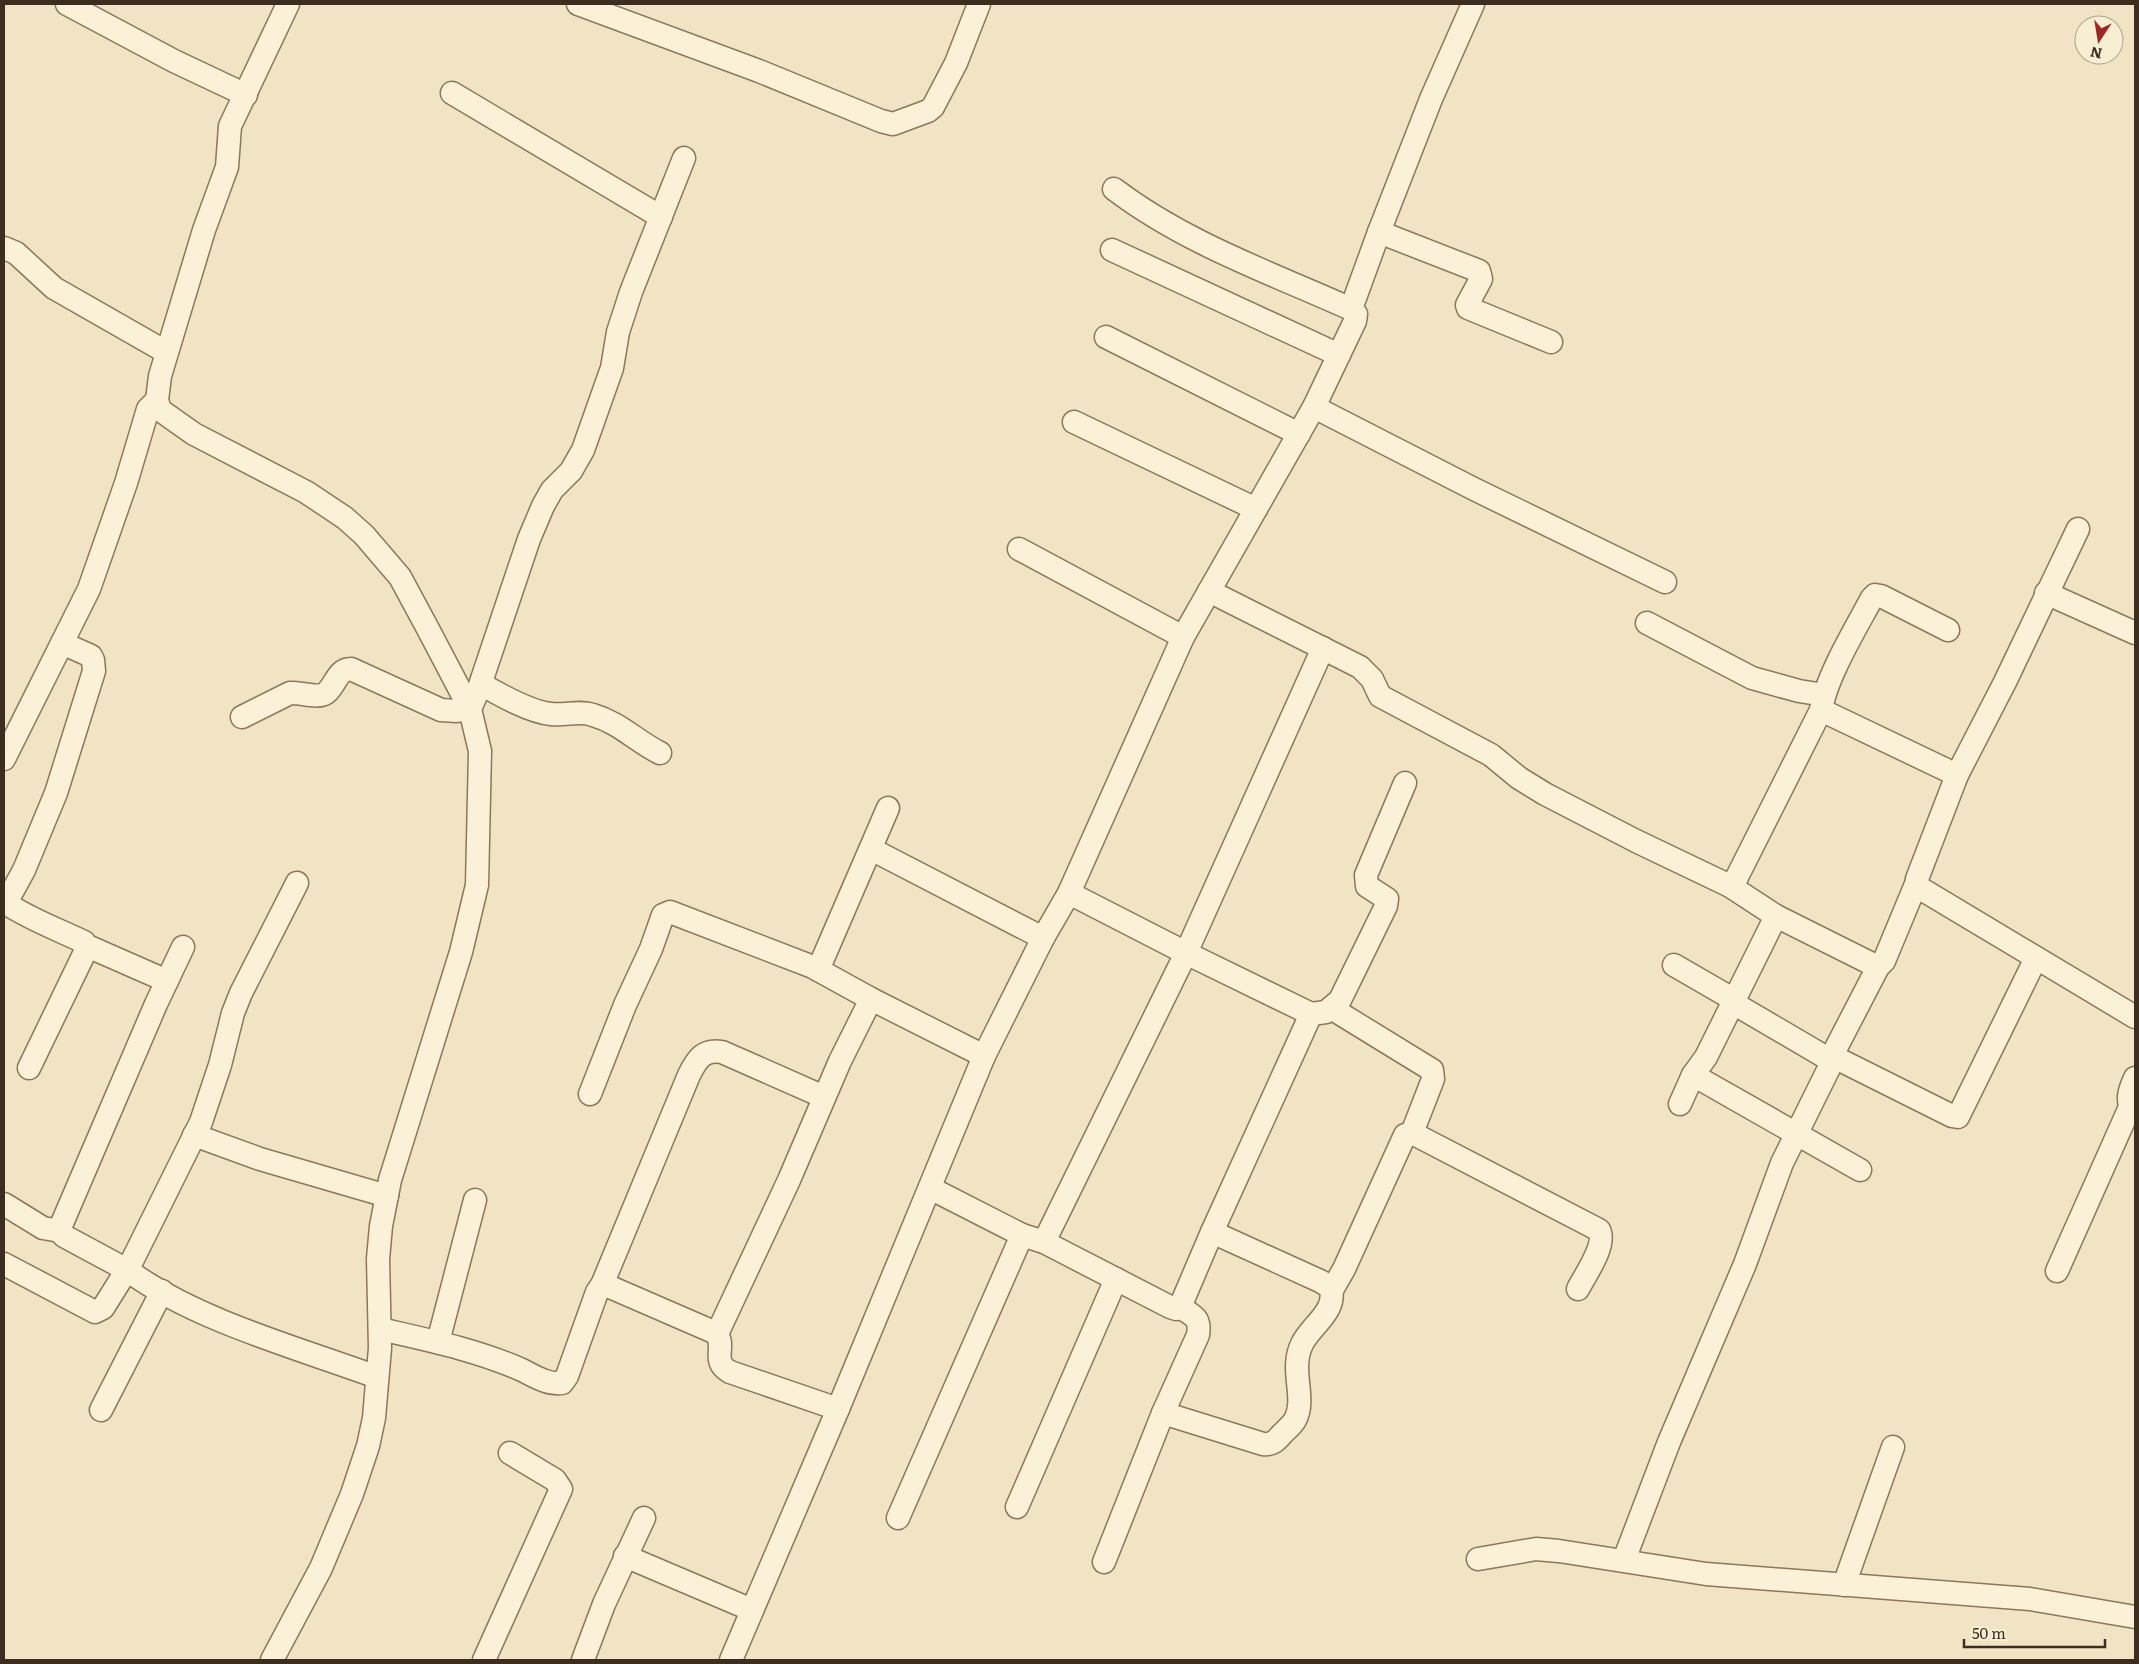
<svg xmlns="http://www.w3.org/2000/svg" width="2139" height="1664" font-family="Literata,serif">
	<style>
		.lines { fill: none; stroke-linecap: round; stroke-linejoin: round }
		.minor-casing { stroke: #8d7659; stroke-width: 25 }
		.minor { stroke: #fbf1d8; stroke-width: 22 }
	</style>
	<rect width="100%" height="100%" fill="#f1e4c4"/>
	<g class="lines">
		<g class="minor-casing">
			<g id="minor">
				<path d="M67,4L174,61L246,95"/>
				<path d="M578,4L759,71L881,121L893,124L928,111L933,107L956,63L979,4"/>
				<path d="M452,93L661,217"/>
				<path d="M1114,189C1185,243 1271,273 1351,309"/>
				<path d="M1379,232L1479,271L1481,279L1467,305L1468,308L1551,342"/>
				<path d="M4,248L16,253L54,288L166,352"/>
				<path d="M1112,250L1339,355"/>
				<path d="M1106,337L1299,434"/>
				<path d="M1314,407L1474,489L1665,582"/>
				<path d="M1074,422L1256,509"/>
				<path d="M1019,549L1183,637"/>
				<path d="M1209,591L1360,667L1372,679L1380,696L1491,755L1519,778L1545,794L1636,841L1728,885L1734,883L1821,710L1957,775L1917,879L1918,887L2135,1017"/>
				<path d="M2046,593L2135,633"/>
				<path d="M1647,623L1752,678L1799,691L1824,695"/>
				<path d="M481,684C500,695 530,712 551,714C566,716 578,710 593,715C620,723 636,741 660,753"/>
				<path d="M1821,710C1826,677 1856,628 1872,598L1875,595L1881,596L1948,630"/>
				<path d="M242,717L290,693C300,692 318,699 326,693C336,685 337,669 351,669L441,710L457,711L470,709L478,691L529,539L543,506L552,490L571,471L583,450L612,368L618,332L631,292L684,158"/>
				<path d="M4,759L89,589L126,483L148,409L157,400"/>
				<path d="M1957,775L2005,682L2078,529"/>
				<path d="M871,849L1043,938"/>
				<path d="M297,883L241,993L233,1013L220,1065L201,1122L130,1265V1272C198,1321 298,1348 377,1377"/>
				<path d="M1730,886L1776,916L1878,967L1884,961L1916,884"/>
				<path d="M4,902C29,919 57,929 84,942L85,952L29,1068"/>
				<path d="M6,903L24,870L56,793L94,671L93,660L91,656L62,643"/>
				<path d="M85,945L167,981"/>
				<path d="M1674,965L1731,998L1733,1003L1832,1061"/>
				<path d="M1878,967L1836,1048V1058L1952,1116L1958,1117L2036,958"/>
				<path d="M818,970L888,808"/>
				<path d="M1331,1008L1432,1070L1433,1079L1412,1133"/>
				<path d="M1311,1014L1326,1012L1340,1000L1386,906L1387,899L1367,886L1366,875L1405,783"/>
				<path d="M1693,1075L1860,1170"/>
				<path d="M2135,1078C2129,1091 2125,1102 2135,1114"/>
				<path d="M590,1094L625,1005L651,949L663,915L670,912L813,967L871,999L984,1056"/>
				<path d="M1680,1104L1693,1075L1706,1057L1776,916"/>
				<path d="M194,1135L260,1159L387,1196"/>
				<path d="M930,1188L1022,1235"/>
				<path d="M4,1204L43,1228L60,1231"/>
				<path d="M1044,1242L1186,953L1323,648"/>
				<path d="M4,1264L95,1312L103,1308L130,1265"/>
				<path d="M127,1270L64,1236L61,1233L60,1228L156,1004L183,947"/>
				<path d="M2057,1271L2130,1107"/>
				<path d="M602,1285L689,1075C697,1059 703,1049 722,1052L824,1097"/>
				<path d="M1332,1290L1344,1269L1405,1135L1412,1133L1599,1230C1607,1245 1585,1275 1578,1289"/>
				<path d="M380,1329C428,1340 477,1350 522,1370C534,1376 548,1385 562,1383L567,1376L597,1292L602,1285L610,1287L716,1333C727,1347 710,1361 730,1372L838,1409"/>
				<path d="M717,1334L789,1180L840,1061L871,999"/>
				<path d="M438,1342L475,1200"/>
				<path d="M101,1410L162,1291"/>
				<path d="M1163,1413L1263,1444C1272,1445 1276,1441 1282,1434C1286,1430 1292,1425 1295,1420C1307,1398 1289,1370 1302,1344C1310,1326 1339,1310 1330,1287L1320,1281L1212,1232"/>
				<path d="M1017,1507L1116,1279"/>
				<path d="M898,1518L1022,1235L1044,1242L1170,1307L1176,1309L1180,1307L1212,1232L1311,1014L1186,953L1069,893"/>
				<path d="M625,1556L752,1610"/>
				<path d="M1478,1559L1536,1549L1559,1551L1706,1574L2030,1599L2135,1617"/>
				<path d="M1624,1560L1669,1442L1745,1264L1782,1163L1835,1056"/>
				<path d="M1104,1562L1163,1413L1198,1335C1201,1317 1193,1316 1180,1307"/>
				<path d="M1844,1585L1893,1447"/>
				<path d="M272,1660L321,1568L352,1494L368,1446L374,1418L380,1348L378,1259L381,1226L390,1180L461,952L477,885L480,751L470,709L428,629L400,577L364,535L345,518L306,492L194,434L160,410L157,400L160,376L204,230L227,167L230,126L288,4"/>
				<path d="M484,1660L561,1489L555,1480L510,1453"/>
				<path d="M583,1660L604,1604L644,1518"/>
				<path d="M731,1660L838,1409L984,1056L1043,938L1069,893L1183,637L1314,407L1355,321L1356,314L1351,309L1379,232L1431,99L1473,4"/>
			</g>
		</g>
		<use href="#minor" class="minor"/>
	</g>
	<rect width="2139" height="1664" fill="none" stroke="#3c2d1e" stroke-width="10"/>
	<g transform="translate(2099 40) rotate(192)"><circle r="24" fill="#f8eed4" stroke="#ada18b"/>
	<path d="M0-4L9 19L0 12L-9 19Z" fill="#9f2726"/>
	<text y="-8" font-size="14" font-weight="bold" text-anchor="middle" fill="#3c2d1e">N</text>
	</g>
	<path d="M1964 1639v8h141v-8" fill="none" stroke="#3c2d1e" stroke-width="2.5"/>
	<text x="1972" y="1639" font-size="15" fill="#3c2d1e" stroke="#f8eed4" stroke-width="4" paint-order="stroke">50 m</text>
</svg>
